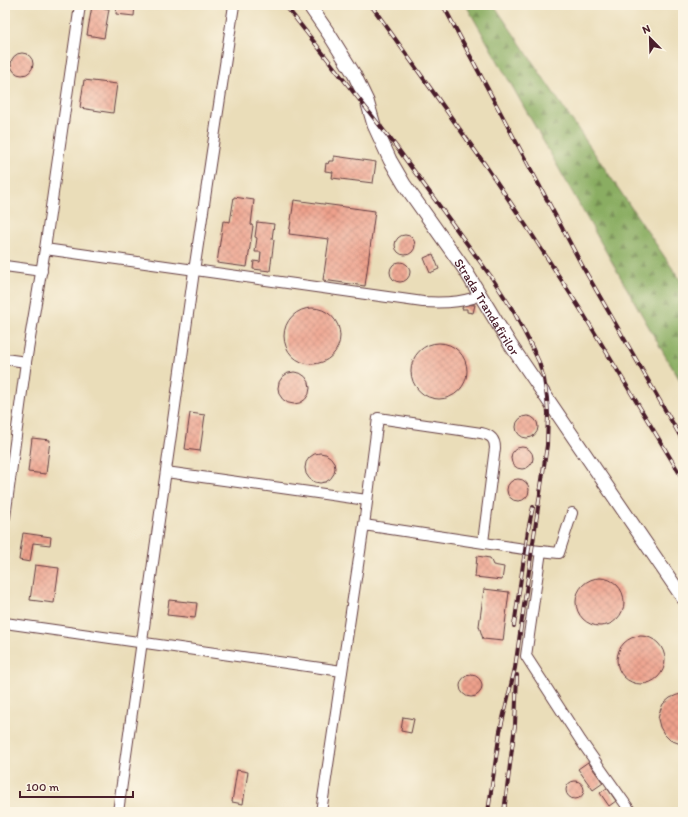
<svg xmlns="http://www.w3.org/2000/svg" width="688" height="817" font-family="Itim,sans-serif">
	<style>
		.forest { fill: url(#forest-firs); stroke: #6a6646 }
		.building { fill: url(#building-cross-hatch) }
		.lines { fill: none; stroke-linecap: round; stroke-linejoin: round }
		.minor-casing { stroke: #623c40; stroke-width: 12 }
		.major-casing { stroke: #623c40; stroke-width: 15 }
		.minor { stroke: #fff; stroke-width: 10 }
		.major { stroke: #fff; stroke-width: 13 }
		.rail-casing { stroke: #4a1f2b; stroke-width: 4 }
		.rail { stroke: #fcf5e5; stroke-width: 2.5; stroke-dasharray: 8; stroke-linecap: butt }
		.labels { text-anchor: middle; stroke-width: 4; stroke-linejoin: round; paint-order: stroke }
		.street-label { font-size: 13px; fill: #4a1f2b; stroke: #fcf5e5 }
	</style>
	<defs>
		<pattern id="forest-firs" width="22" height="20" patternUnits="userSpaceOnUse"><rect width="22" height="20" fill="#8aad62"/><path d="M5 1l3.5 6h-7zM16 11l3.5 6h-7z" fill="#738c51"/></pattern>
		<pattern id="building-cross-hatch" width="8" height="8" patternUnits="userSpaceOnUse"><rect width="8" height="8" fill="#eea18c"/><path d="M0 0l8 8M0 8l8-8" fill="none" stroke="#c38373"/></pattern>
	</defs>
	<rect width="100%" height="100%" fill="#fcf5e5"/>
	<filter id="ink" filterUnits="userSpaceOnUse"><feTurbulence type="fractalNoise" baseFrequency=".025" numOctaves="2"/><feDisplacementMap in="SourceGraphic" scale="8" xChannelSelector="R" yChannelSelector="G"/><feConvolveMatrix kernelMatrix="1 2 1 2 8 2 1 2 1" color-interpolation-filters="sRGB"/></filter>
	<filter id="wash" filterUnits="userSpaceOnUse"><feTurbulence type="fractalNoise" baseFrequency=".012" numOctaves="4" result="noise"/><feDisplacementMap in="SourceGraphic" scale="16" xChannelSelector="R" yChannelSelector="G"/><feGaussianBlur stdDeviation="0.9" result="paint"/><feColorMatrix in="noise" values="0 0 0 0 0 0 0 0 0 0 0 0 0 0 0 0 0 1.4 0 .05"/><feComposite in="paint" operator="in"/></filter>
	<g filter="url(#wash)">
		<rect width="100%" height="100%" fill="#eaddb9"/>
		<path class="forest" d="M466,5H494L683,284V385L667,359Z"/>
		<g id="blocks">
			<g class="building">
				<path d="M117,5H135L134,16L116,14Z"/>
				<path d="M92,6L109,9L104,38L87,35Z"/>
				<circle cx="22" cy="64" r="11"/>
				<path d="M84,80L117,84L113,113L80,108Z"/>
				<path d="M334,156L376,162L373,183L332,178L333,172L325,171L326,163L328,164L329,161H334Z"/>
				<path d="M234,197L254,200L251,225L253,226L247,267L217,263L223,221L230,222Z"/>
				<path d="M294,200L375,211L365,286L323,280L329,239L289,234Z"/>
				<path d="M257,222L274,224L272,239L274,240L270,271L253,269L254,261L260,262L261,252H255L257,238L255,237Z"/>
				<circle cx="405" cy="245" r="10"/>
				<path d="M433,254L439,269L430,273L424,258Z"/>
				<circle cx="400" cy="272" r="10"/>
				<path d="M463,304L475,305L473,313L467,312V309H462Z"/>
				<circle cx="312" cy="336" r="28"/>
				<circle cx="439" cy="371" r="28"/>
				<circle cx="294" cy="388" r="16"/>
				<path d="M190,413L205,415L200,451L185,449Z"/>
				<circle cx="527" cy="427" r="11"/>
				<path d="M32,438L50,440L46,474L28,472Z"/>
				<circle cx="522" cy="458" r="11"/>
				<circle cx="320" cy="468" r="15"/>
				<circle cx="518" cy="490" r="11"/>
				<path d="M23,533L51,537L50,545L33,543L30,562L19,560Z"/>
				<path d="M477,556L490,558L493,565L504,567L502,580L475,577Z"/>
				<path d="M35,565L59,568L54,603L30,600Z"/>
				<circle cx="600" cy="602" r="24"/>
				<path d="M484,589L509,592L503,641L483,639L479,626Z"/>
				<path d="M169,600L197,603L195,618L167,615Z"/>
				<circle cx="641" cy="660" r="24"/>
				<circle cx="471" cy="686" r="11"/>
				<path d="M683,694V743H678L670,740L664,734L660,727L658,719L660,711L663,704L670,698L677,695Z"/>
				<path d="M403,717L414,719L411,733L401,731Z"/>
				<path d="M588,762L603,783L593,790L578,769Z"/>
				<path d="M237,770L248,772L243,804L232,802Z"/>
				<circle cx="575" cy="790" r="9"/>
				<path d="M607,788L616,801L609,806L600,793Z"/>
			</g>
		</g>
	</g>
	<g filter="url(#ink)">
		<use href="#blocks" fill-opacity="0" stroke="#623c40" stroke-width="1"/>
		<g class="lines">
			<g class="minor-casing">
				<g id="minor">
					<path d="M45,249L423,302C439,303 457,303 473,298"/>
					<path d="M5,266L42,271"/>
					<path d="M5,359L26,362"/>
					<path d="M166,472L367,500"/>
					<path d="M5,517L26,362L45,249L80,5"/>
					<path d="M364,525L531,550L559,553L572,513"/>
					<path d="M541,551L526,656L581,741L631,812"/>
					<path d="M5,623L342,671"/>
					<path d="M118,812L194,271L234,5"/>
					<path d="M321,812L364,525L378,418L481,433C491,435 495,439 495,448L483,542"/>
				</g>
			</g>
			<g class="major-casing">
				<g id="major">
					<path id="s1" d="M309,5L329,34L354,74L367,101L374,125L385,149L390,160L404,184L465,270L510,344L683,598"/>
				</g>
			</g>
			<use href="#minor" class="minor"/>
			<use href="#major" class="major"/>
			<g class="rail-casing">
				<g id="rail">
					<path d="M285,5L395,145L492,278L514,312L531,345L539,362L544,379L547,398L548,414L547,445L515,668L500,731L488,812"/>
					<path d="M371,5L486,166L531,233L584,315L683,479"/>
					<path d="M443,5L584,269L683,441"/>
					<path d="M514,626L528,530L533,507"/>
					<path d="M504,812L515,725L517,675"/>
				</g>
			</g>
			<use href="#rail" class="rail"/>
		</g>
	</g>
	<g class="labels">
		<g class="street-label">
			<text dy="5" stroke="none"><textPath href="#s1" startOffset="352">Strada Trandafirilor</textPath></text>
		</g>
	</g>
	<rect width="688" height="817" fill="none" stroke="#fcf5e5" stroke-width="20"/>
	<g transform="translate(650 38) rotate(337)" stroke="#fcf5e5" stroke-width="3" paint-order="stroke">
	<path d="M0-3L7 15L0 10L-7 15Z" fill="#4a1f2b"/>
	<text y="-6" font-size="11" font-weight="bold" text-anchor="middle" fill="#4a1f2b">N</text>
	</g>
	<path d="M20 791v6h113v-6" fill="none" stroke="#4a1f2b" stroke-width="2"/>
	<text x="26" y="791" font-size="12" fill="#4a1f2b" stroke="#fcf5e5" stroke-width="3" paint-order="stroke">100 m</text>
</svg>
